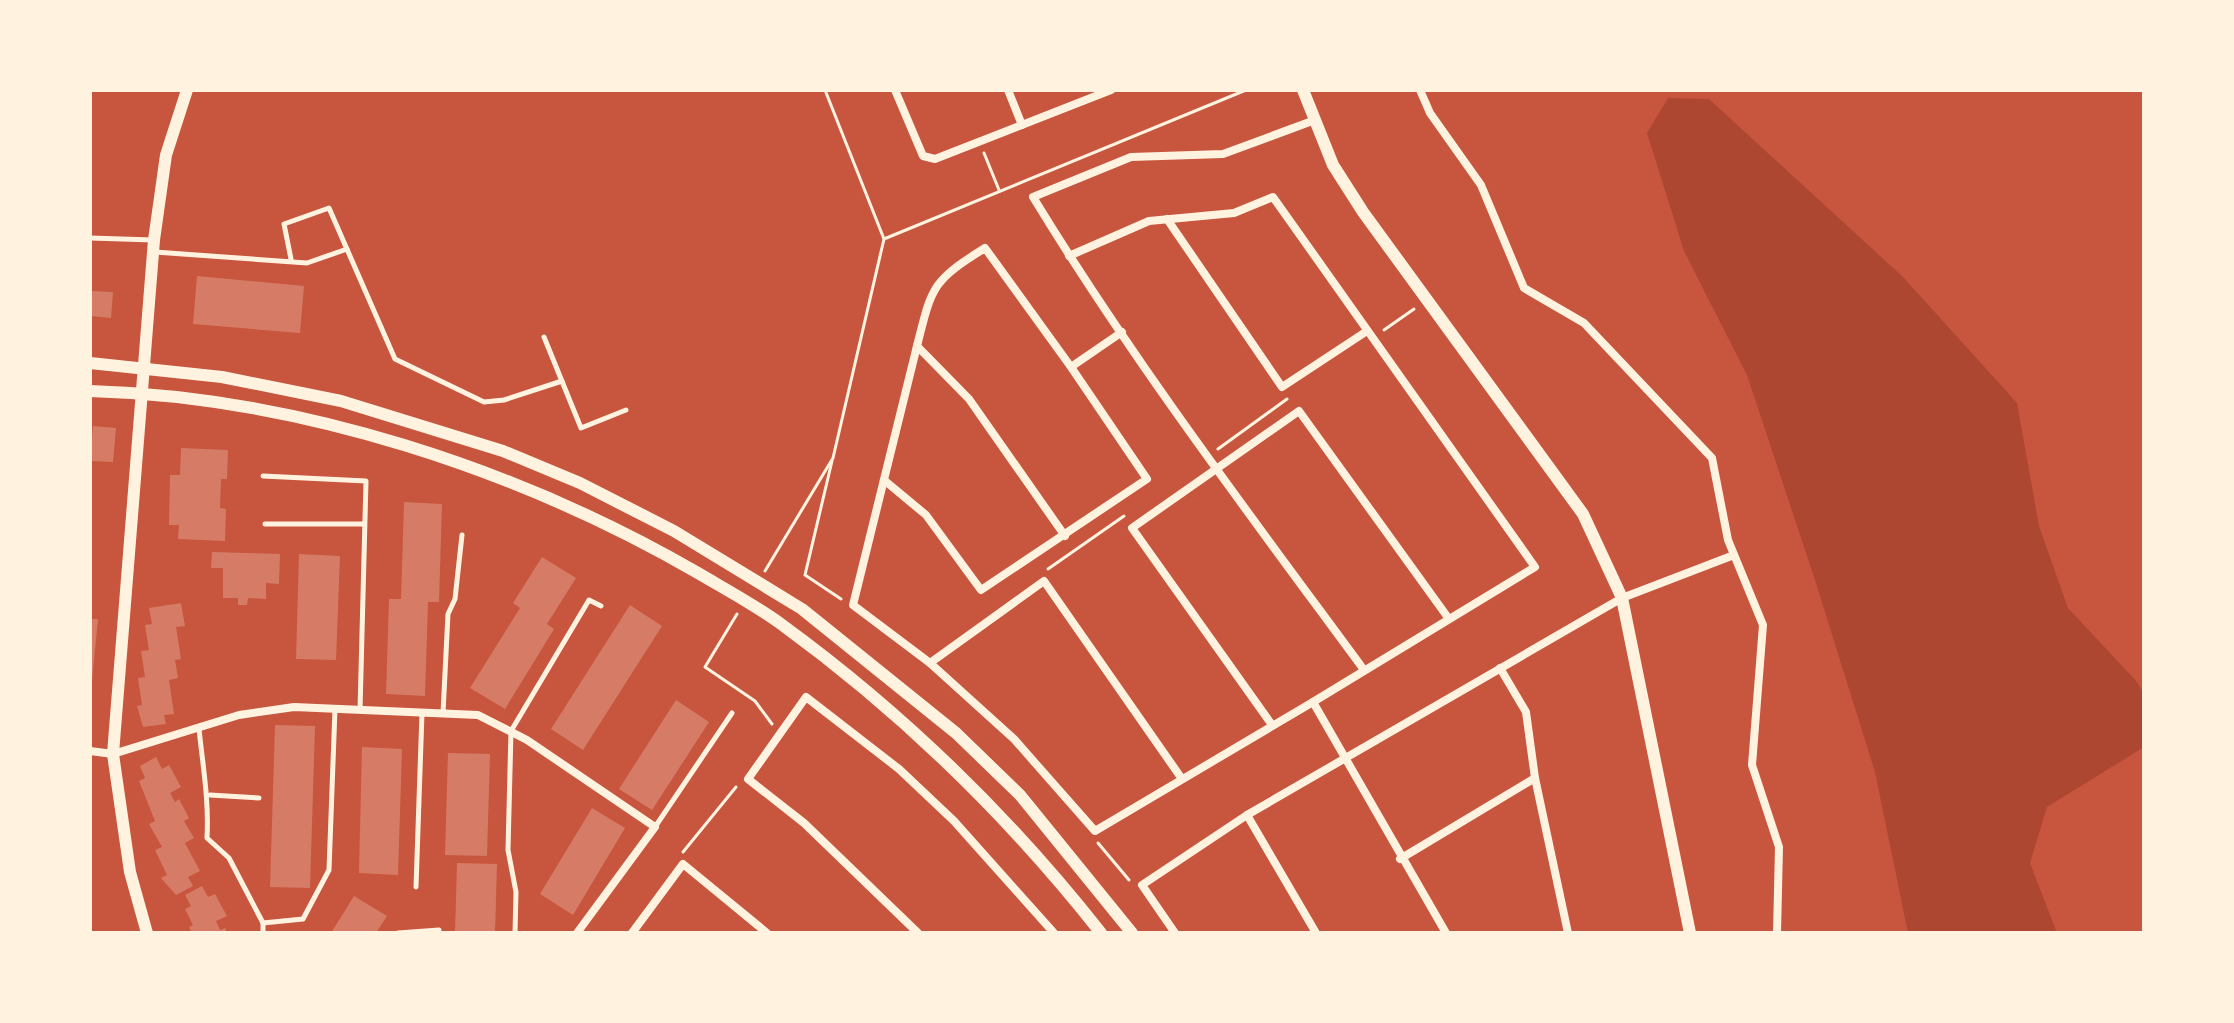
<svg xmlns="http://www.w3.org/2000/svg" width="2234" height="1023" font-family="Signika,sans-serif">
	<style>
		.green { fill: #ae4732 }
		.building { fill: #d67c66 }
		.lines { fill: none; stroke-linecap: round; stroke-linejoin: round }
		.path { stroke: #fff3e0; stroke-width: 3 }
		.service { stroke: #fff3e0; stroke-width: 5 }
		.minor { stroke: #fff3e0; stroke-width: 8 }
		.tertiary { stroke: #fff3e0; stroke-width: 12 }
	</style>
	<rect width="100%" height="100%" fill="#c8553d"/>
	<path class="green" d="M1668,98L1709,99L1903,277L2017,403L2039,526L2068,608L2137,682L2144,694V747L2047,807L2030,863L2057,933H1908L1875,772L1814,577L1747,375L1684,251L1647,133Z"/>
	<g class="building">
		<path d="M197,276L304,286L300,333L193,324Z"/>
		<path d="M90,291L113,292L111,318L90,316Z"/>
		<path d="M93,426L116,428L113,462L90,461Z"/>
		<path d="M181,448L228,450L227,479H221L220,508L226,509L225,541L178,539L179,525H169L170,475H180Z"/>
		<path d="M404,502L442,504L439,602H428L425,696L386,694L389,599H401Z"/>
		<path d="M212,552L280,554L279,584L266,583V599L248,598L247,605H238V598H223V568H211Z"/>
		<path d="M299,554L340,556L336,660L296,659Z"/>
		<path d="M542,557L576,578L547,624L554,629L505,709L470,688L520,608L513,603Z"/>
		<path d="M181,603L185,626L176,627L181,659L175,660L178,678L169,680L174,714L164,715L166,724L143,727L137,706L142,705L138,678L145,677L141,651L149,650L145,625L152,624L149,608Z"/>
		<path d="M630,605L662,626L583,750L551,729Z"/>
		<path d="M90,619H98L92,681H90Z"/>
		<path d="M676,700L709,722L652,810L619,789Z"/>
		<path d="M275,725L315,726L310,888L270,887Z"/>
		<path d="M362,747L402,749L398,875L359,873Z"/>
		<path d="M448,753L490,754L487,856L445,855Z"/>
		<path d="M156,757L162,769L169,765L181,787L170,793L175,802L179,799L189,818L184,821L194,838L185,843L200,871L188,877L193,886L176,895L161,878L167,875L155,850L162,847L149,824L155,821L139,781L145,778L140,766Z"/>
		<path d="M592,808L625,828L573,915L540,894Z"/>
		<path d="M457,863L497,864L495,933H455Z"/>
		<path d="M202,886L208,897L215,894L227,916L216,921L220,930L225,928L227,933H192L189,927L193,925L185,909L191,906L185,895Z"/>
		<path d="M354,896L387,916L376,933H331Z"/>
	</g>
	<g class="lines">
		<g class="path">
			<path d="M984,153L999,190"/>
			<path d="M884,239L1246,90"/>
			<path d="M1384,330L1414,309"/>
			<path d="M1218,449L1287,399"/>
			<path d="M832,461L805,575L841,599"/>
			<path d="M1048,569L1124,516"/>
			<path d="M765,571L833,458L884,239L825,90"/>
			<path d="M737,614L705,667L755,701L772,724"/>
			<path d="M1098,843L1129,880"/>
			<path d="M683,852L736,787"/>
		</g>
		<g class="service">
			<path d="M90,238L153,240"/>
			<path d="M155,252L307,263L347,249"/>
			<path d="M291,259L284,224L329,208L395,359L484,402L504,400L562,381"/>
			<path d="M544,337L581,428L626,410"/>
			<path d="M263,476L366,481L360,710"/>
			<path d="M265,524H364"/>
			<path d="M443,713L448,614L455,599L462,535"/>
			<path d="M199,729C203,767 209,800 207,838L229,858L263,923V933"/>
			<path d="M210,795L259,798"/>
			<path d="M655,827L732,713"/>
			<path d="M416,887L422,713"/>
			<path d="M263,923L303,919L329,870L335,709"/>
			<path d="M398,933L439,930"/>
			<path d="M515,933L516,892L508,850L511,731L589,600L601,606"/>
		</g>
		<g class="minor">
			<path d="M895,90L923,156L935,159L1111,90"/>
			<path d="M1008,90L1022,125"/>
			<path d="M1420,90L1430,113L1481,185L1524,288L1584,323L1712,458L1728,540L1763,625L1752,765L1779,847L1777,933"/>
			<path d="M1315,120L1223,154L1131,157L1033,197C1133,361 1250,515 1364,670"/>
			<path d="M1167,219L1282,387L1367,331"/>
			<path d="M1069,256L1149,221L1234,213L1273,197L1535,567L1313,702L1446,933"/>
			<path d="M917,346C932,286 932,281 985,248L1071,367L1122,332"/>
			<path d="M884,480L926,515L981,590L1147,479L1071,367"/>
			<path d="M930,663L853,605L917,346L969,399L1065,536"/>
			<path d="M1500,668L1526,712L1535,778L1568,933"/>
			<path d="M1272,725L1132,528L1299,411L1449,619"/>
			<path d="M90,751L113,754L239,715L294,707L478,715L527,740L655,827L577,933"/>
			<path d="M1182,779L1044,581L930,663L1014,739L1095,831L1313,702"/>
			<path d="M1247,815L1316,933"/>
			<path d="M1400,859L1535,778"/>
			<path d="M632,933L683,864L767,933"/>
			<path d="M918,933L804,823L748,779L806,697L899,769L954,821L1054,933"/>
			<path d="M1175,933L1142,885L1247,815L1622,598L1734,555"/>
		</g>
		<g class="tertiary">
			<path d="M1303,90L1333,165L1363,212L1583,514L1622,598L1690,933"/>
			<path d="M90,363L222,377L341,401L503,451L580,483L674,531L802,609L956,733L1020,795L1132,933"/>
			<path d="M90,391C299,397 518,469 698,573C725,589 755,605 781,624C903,713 1008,815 1101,933"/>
			<path d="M147,933L130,872L113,754L154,240L166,155L187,90"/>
		</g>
	</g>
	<rect width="2234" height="1023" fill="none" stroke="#fff3e0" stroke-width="184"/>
</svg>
